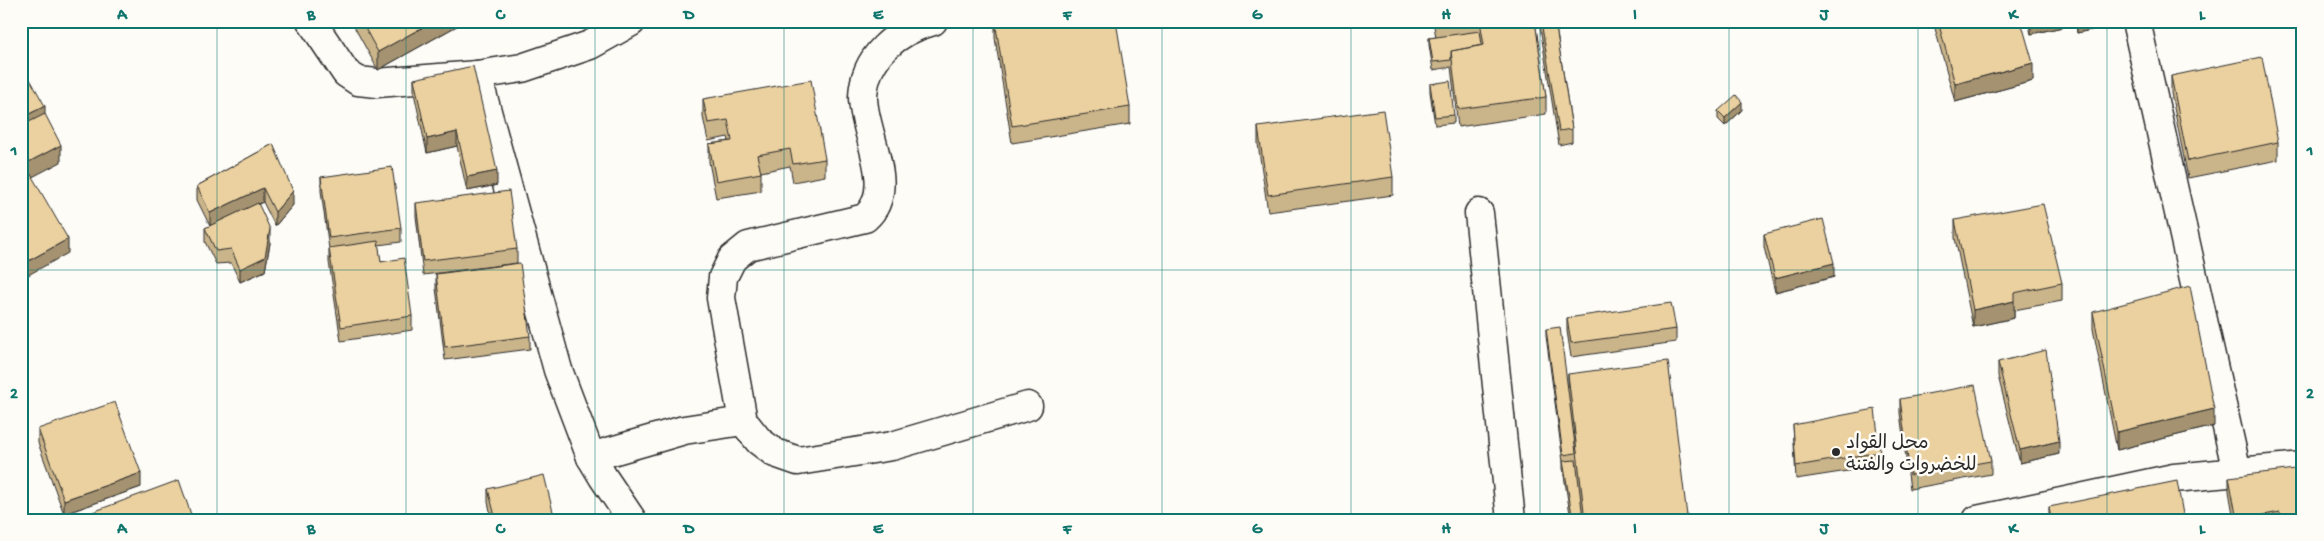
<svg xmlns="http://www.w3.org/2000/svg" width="2324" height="541" font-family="'Gochi Hand','Playpen Sans Arabic',sans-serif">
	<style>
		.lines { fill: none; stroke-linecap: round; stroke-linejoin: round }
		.minor-casing { stroke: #2b2b2b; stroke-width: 31 }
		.minor { stroke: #fdfcf7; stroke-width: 28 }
		.wall { fill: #cab48a; stroke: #2b2b2b }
		.shaded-wall { fill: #a49270; stroke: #2b2b2b }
		.building { fill: #ebd1a0; stroke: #2b2b2b }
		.grid { fill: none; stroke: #0f766e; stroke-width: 1; stroke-opacity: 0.55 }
		.poi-dot { fill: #2b2b2b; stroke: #fdfcf7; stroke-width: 2 }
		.labels { text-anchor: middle; stroke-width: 5; stroke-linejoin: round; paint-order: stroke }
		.poi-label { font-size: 19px; fill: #2b2b2b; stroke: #fdfcf7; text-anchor: start }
		.neatline { fill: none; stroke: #0f766e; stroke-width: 2 }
		.grid-label { font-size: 16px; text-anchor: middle; font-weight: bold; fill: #0f766e }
	</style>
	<rect width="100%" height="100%" fill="#fdfcf7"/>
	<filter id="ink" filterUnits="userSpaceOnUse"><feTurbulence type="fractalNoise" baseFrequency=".02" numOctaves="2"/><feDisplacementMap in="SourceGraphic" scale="10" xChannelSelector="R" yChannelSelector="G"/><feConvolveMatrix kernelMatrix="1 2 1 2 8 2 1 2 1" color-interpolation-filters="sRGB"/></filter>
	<g filter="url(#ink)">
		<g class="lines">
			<g class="minor-casing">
				<g id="minor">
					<path d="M311,21L346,73L358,81L377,83L477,75L522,68L590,45L631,22"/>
					<path d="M2136,21L2237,472"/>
					<path d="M477,75L558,370L591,457L603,477L632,520"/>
					<path d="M1479,213L1511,520"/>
					<path d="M743,421L721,298L723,277L732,259L748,246L865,218C899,189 863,133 863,97C864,57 896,31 933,21"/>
					<path d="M591,457L684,430L743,421L759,441L775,453L798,461L892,446L1028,406"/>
					<path d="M1977,520L2174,478L2303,466"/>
				</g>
			</g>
			<use href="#minor" class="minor"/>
		</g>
		<g class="wall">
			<path d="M351,21H462V23L378,70Z"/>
			<path d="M995,21L1130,107V124L1012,143L995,38Z"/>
			<path d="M1433,21H1535L1546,97V114L1458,127L1451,67L1433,70L1429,45V38L1436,37Z"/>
			<path d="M1539,21H1555L1572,129V142L1559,145Z"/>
			<path d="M1933,21H2021L2033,81L1955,102Z"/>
			<path d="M2028,21H2128V22L2077,33L2076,24L2031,34Z"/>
			<path d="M2171,76L2278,142V160L2188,178L2171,93Z"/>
			<path d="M414,79L497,185L467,191L457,146L427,153L414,93Z"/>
			<path d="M1430,84L1454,115V123L1435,125L1430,92Z"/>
			<path d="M703,99L825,159V176L793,182L790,166L761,172V191L716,198L709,162V144L729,141L728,137L708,141L703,117Z"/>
			<path d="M1742,110L1725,126L1718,119V111Z"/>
			<path d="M1258,127L1393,177V195L1268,212L1258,144Z"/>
			<path d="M273,144L293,205L275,226L263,202L258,204L270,243L265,271L240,282L231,263L216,264L205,242V228L210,226L197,200V186Z"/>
			<path d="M321,177L401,228V242L378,245L381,262L412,316V330L341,341L329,262V249L321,191Z"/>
			<path d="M416,203L517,249V263L423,275L416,216Z"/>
			<path d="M1955,220L2062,283V301L2014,310V318L1973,327L1955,238Z"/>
			<path d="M1764,234L1834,277L1775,292L1764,247Z"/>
			<path d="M436,274L530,336V349L445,360L436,288Z"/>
			<path d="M2093,312L2214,426L2117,450L2093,329Z"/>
			<path d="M1567,318L1676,329V342L1571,357L1567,331Z"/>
			<path d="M1546,329L1568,387V374L1687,516V520H1571L1563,469V462L1546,336Z"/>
			<path d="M1998,362L2059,454L2020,463L1998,376Z"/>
			<path d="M1900,399L1991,461V474L1910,489L1900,413Z"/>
			<path d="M1793,425L1880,452V466L1796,479Z"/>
			<path d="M38,429L141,487L64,514L38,443Z"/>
			<path d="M2229,477L2303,520H2234L2229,491Z"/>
			<path d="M488,489L555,520H492L488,502Z"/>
			<path d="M2049,507L2184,520H2049Z"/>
		</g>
		<g class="shaded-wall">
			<path d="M434,21H462V23L378,70V52Z"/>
			<path d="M2031,21H2076V24L2031,34Z"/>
			<path d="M2077,21H2128V22L2077,33Z"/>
			<path d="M2033,63V81L1955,102V84Z"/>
			<path d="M1742,102V110L1725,126V118Z"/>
			<path d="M45,106V123L21,136V118Z"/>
			<path d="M457,132V146L427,153V139Z"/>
			<path d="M61,145V162L21,183V166Z"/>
			<path d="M497,171V185L467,191V177Z"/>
			<path d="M263,188V202L210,226V213Z"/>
			<path d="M293,191V205L275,226V212Z"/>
			<path d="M270,229V243L265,271L240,282V269Z"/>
			<path d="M68,239V253L21,279V265Z"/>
			<path d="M1834,263V277L1775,292V278Z"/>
			<path d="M2014,301V318L1973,327V310Z"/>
			<path d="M2214,409V426L2117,450V432Z"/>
			<path d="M2059,441V454L2020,463V450Z"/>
			<path d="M141,473V487L64,514V500Z"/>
		</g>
		<g class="building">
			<path d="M361,21H434L378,52Z"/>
			<path d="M995,21H1116L1130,107L1012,126Z"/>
			<path d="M1436,21H1476L1437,26Z"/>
			<path d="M1480,21H1535L1546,97L1458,109L1451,51L1484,45Z"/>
			<path d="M1541,21H1555L1572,129L1559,131Z"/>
			<path d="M1938,21H2021L2033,63L1955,84Z"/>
			<path d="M1480,31L1482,45L1451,51V60L1433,62L1429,38Z"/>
			<path d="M2262,57L2278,142L2188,161L2171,76Z"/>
			<path d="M21,63L45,106L21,118Z"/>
			<path d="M473,66L497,171L467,177L457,132L427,139L414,79Z"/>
			<path d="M811,80L825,159L793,164L790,149L757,155L761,173L716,181L709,144L732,141L728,120L708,123L703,99Z"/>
			<path d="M1450,81L1454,115L1435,117L1430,84Z"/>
			<path d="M1736,95L1742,102L1725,118L1718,111Z"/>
			<path d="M1383,110L1393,177L1268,195L1258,127Z"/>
			<path d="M45,114L61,145L21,166V126Z"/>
			<path d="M273,144L293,191L275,212L263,188L210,213L197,186Z"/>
			<path d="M392,167L401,228L329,238L321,177Z"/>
			<path d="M30,173L68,239L21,265V178Z"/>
			<path d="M509,191L517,249L423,261L416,203Z"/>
			<path d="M258,203L270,229L265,257L240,269L231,249L216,251L205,228Z"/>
			<path d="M2043,204L2062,283L2014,293V301L1973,310L1955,220Z"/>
			<path d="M1823,219L1834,263L1775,278L1764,234Z"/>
			<path d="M378,241L381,262L404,258L412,316L341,327L329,248Z"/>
			<path d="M520,263L530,336L445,347L436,274Z"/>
			<path d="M2190,286L2214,409L2117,432L2093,312Z"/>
			<path d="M1671,303L1676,329L1571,343L1567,318Z"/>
			<path d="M1560,327L1576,453L1563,455L1546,329Z"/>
			<path d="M2046,350L2059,441L2020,450L1998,362Z"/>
			<path d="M1668,361L1687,516L1666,520H1585L1568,374Z"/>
			<path d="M1975,385L1991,461L1910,475L1900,399Z"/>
			<path d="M115,402L141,473L64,500L38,429Z"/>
			<path d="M1875,409L1880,452L1796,466L1793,425Z"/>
			<path d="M1576,460L1583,518L1573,520L1563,461Z"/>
			<path d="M2303,468V520H2282L2280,512L2237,520L2229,477Z"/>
			<path d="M544,475L555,520H496L488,489Z"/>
			<path d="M179,480L193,520H71Z"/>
			<path d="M2177,481L2184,520H2051L2049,507Z"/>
		</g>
	</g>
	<path class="grid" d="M217,21V520M406,21V520M595,21V520M784,21V520M973,21V520M1162,21V520M1351,21V520M1540,21V520M1729,21V520M1918,21V520M2107,21V520M21,270H2303"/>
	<circle class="poi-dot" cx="1836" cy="452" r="5"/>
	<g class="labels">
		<g class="poi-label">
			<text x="1846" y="448">محل القواد<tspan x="1846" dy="22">للخضروات والفتنة</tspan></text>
		</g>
	</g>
	<rect width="2324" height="541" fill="none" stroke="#fdfcf7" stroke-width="55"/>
	<rect x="28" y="28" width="2268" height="486" class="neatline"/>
	<g class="grid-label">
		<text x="122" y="19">A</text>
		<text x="311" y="19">B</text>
		<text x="500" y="19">C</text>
		<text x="689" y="19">D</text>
		<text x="878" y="19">E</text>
		<text x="1067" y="19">F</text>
		<text x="1257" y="19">G</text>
		<text x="1446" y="19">H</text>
		<text x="1635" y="19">I</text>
		<text x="1824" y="19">J</text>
		<text x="2013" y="19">K</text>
		<text x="2202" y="19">L</text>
		<text x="14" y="155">1</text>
		<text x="2310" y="155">1</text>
		<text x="14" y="398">2</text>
		<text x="2310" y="398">2</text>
		<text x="122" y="533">A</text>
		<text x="311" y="533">B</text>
		<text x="500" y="533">C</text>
		<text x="689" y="533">D</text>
		<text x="878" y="533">E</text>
		<text x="1067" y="533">F</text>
		<text x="1257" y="533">G</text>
		<text x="1446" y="533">H</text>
		<text x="1635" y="533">I</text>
		<text x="1824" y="533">J</text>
		<text x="2013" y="533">K</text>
		<text x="2202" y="533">L</text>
	</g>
</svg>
